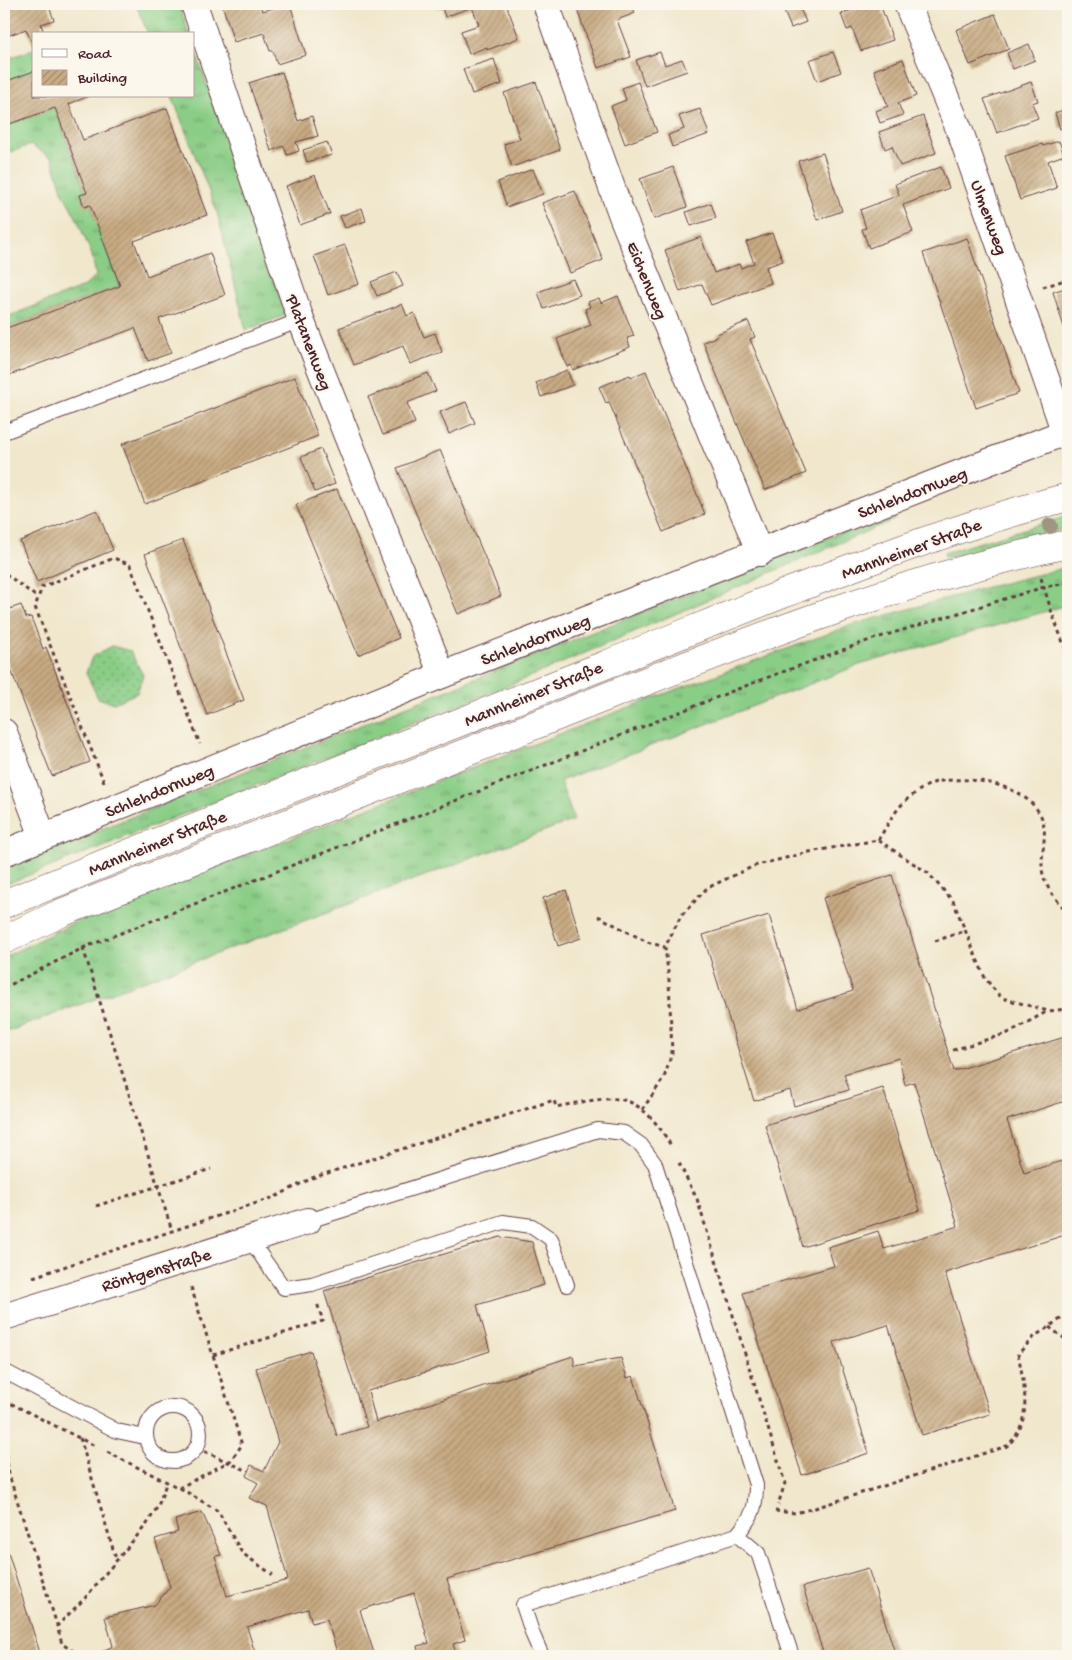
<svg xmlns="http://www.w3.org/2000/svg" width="1072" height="1660" font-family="'Gochi Hand',sans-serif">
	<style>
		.grass { fill: url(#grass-tufts); stroke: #6a7658 }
		.park { fill: url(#park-dots); stroke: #6a7658 }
		.building { fill: url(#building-hatch) }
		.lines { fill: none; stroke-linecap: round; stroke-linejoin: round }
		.service-casing { stroke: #633d43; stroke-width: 16 }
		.minor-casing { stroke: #633d43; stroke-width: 28 }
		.secondary-casing { stroke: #633d43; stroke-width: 29 }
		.path { stroke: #633d43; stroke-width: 3; stroke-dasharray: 4 4; stroke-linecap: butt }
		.service { stroke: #fff; stroke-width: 14 }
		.minor { stroke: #fff; stroke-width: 26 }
		.secondary { stroke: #fff; stroke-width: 28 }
		.tree { fill: #9f9682 }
		.labels { text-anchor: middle; stroke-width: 4; stroke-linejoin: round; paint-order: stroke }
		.street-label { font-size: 18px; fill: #4a1f2b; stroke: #fbf7ec }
	</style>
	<defs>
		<pattern id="grass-tufts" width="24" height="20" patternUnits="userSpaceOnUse" patternTransform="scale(1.25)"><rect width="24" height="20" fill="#8acd86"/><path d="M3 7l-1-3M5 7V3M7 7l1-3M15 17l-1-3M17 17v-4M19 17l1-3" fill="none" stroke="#73a66e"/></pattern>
		<pattern id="park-dots" width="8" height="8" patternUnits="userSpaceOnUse" patternTransform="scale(1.25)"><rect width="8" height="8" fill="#8acd86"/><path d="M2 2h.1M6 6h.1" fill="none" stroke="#73a66e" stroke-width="1.8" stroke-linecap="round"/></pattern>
		<pattern id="building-hatch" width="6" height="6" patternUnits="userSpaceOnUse" patternTransform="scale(1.25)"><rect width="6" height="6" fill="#c8ab83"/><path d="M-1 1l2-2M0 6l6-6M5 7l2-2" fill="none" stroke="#a48b6b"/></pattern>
	</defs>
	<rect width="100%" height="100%" fill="#fbf7ec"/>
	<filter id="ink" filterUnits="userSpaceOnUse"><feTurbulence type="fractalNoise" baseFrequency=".02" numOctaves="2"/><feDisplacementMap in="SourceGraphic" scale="10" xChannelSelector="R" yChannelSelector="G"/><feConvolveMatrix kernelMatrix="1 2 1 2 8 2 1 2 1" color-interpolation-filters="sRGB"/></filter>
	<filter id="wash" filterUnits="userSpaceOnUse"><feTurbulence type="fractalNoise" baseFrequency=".0096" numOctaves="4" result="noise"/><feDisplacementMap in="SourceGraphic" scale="20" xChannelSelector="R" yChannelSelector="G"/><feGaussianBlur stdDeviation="1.12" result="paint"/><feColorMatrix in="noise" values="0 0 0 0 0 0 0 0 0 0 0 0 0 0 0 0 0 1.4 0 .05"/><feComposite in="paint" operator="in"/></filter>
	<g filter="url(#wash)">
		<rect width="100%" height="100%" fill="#f0e7cc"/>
		<g class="grass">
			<path d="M136,4H179L189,34H148Z"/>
			<path d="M194,47L286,315L246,330L217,212L172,96H194Z"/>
			<path d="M34,49V71L4,82V60Z"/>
			<path d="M55,108L120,286L4,329V318L84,287L96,276L92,255L77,219L63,193L52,158L31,145L4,154V126Z"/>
			<path d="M887,514L895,519L527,678L4,885V868Z"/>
			<path d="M1068,516V528L946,558L944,553Z"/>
			<path d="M1068,567V605L859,665L560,781L574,820L4,1033V957L84,918L645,701L852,625L984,588Z"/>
		</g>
		<path class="park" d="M112,646L130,651L143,675L137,693L114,703L98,698L86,673L92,657Z"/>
		<g id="blocks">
			<g class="building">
				<path d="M4,4H48L54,20L41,24L44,34H34V48L26,29L7,36L4,27Z"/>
				<path d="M222,4H260L262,11L290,4L306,55L277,64L273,51H270L264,33L234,42Z"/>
				<path d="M436,4H506L519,38L487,50V47L469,54L461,31L479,25L472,7L445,17L442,7L438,9Z"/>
				<path d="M575,4H632L635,13L617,20L631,57L598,68Z"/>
				<path d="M795,4H798L806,22L791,28L783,9Z"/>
				<path d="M868,4H880L893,40L861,51L852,28L847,30L841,14Z"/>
				<path d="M995,14L1009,49L970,65L956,30Z"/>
				<path d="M1029,44L1035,60L1013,69L1007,53Z"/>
				<path d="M660,52L665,65L682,59L687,71L645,86L636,60Z"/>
				<path d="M833,52L841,72L817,81L809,60Z"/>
				<path d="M494,59L502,84L472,94L463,69Z"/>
				<path d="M903,59L916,96L898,103L903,115L880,123L876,111L888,106L874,70Z"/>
				<path d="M34,71V96H89L69,104L83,140L167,108L207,215L134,241L147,276L210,253L225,295L159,319L171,353L148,361L135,328L4,377V329L120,286L90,205L84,207L80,195L87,193L55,108L4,126V82Z"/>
				<path d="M282,72L298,121L312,116L318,136L296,142L299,151L287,155L284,146L271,151L249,83Z"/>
				<path d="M536,82L560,150L512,167L504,144L520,139L504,93Z"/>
				<path d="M638,82L657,132L625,144L611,106L626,100L622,88Z"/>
				<path d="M1031,82L1038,101L1032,103L1038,118L997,133L984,99Z"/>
				<path d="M1068,108V126L1060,129L1055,113Z"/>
				<path d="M700,109L709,134L672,147L668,135L684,129L679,116Z"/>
				<path d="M923,116L936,153L900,166L892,146L885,149L879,132Z"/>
				<path d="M1059,141L1064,155L1048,161L1057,188L1020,200L1005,156L1042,144L1043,146Z"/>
				<path d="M327,142L332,155L307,162L303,150Z"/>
				<path d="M823,153L842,211L817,220L798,161Z"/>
				<path d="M673,167L687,207L654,219L640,179Z"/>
				<path d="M941,167L949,188L903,205L913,232L869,248L862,229L866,228L860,210L899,195L895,184Z"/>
				<path d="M533,169L543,194L507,207L498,182Z"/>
				<path d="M315,175L330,214L300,225L286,186Z"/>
				<path d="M575,191L603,260L570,273L542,203Z"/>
				<path d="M711,203L716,218L691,226L686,212Z"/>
				<path d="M362,208L366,221L345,228L340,216Z"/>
				<path d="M772,233L783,261L766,267L771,283L711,305L702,284L680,292L665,250L701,237L714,273L739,264L741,268L754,263L746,242Z"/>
				<path d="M967,238L1019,393L976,408L923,253Z"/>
				<path d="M345,245L359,284L328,295L314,256Z"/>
				<path d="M397,272L403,286L377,296L371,282Z"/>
				<path d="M573,279L580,295L544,309L538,292Z"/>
				<path d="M1068,287V340L1053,292Z"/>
				<path d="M618,296L634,336L627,338L630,347L573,370L571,365L567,367L557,339L591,325L585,309L590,307L588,302L599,298L601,303Z"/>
				<path d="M402,304L407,316L414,313L424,337L435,333L442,352L410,364L403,346L354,365L339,328Z"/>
				<path d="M748,321L755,337L750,339L806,473L765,490L703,342L718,336L717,334Z"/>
				<path d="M567,370L573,385L541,397L536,383Z"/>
				<path d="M646,371L705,514L663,532L609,402L606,403L599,387L630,375L631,377Z"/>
				<path d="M428,373L436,391L407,403L415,423L383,435L368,397Z"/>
				<path d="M295,377L318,436L145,504L122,444Z"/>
				<path d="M466,402L475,423L449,434L440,412Z"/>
				<path d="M321,449L335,484L315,492L301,457Z"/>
				<path d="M440,450L501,596L458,614L397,468Z"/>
				<path d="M337,489L399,638L358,655L296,505Z"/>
				<path d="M97,510L113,550L37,582L20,541Z"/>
				<path d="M183,540L244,700L207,715L145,554Z"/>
				<path d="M21,605L26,618L31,617L43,649L46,647L90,762L52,776L4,652V611Z"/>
				<path d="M892,875L954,1071L1068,1036V1100L1007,1120L1024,1173L1068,1159V1234L945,1273L990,1414L922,1435L888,1325L834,1342L869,1453L802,1475L743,1293L834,1266L828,1247L878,1231L884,1249L958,1226L914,1082L905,1085L899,1058L844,1074L849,1090L794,1106L790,1090L754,1101L703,935L769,915L798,1009L853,991L823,898Z"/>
				<path d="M566,890L581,938L558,946L543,898Z"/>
				<path d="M883,1088L920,1210L803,1247L765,1125Z"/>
				<path d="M500,1237L532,1242L544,1285L477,1305L490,1351L368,1391L376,1422L573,1356L575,1366L621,1358L627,1378L633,1376L675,1511L447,1579L465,1640L453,1644L457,1656H415L419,1655L417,1646L429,1643L414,1593L360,1610L375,1656H338L327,1619L312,1623L308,1609L247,1627L256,1656H102L101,1652L113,1646L105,1617L155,1605L170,1587L155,1539L178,1532L175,1520L202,1512L221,1555L215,1556L227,1596L288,1580L267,1506L249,1498L258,1483L246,1476L251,1465L264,1471L278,1442L256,1368L311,1351L337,1436L367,1427L324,1291Z"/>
				<path d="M4,1540L41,1656H4Z"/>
				<path d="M868,1568L896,1656H824L803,1587Z"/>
			</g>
		</g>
	</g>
	<g filter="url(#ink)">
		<use href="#blocks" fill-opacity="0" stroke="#633d43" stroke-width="1"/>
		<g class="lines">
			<g class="service-casing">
				<g id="service">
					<path d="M4,432L301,320"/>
					<path d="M308,1221L598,1130L624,1133L641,1145L655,1164L756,1485C756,1510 752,1516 737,1535L523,1605L533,1635L542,1656"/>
					<path d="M250,1240L284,1288L312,1284L503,1222L532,1226L551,1239L567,1285"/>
					<path d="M4,1371L117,1431L145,1437"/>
					<circle cx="173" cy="1434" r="27"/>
					<path d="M737,1535L758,1553L792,1656"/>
				</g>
			</g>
			<g class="minor-casing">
				<g id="minor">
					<path d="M194,4L301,320L442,675"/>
					<path d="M546,4L622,216L760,553"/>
					<path d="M907,4L961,134L1065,433"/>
					<path d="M4,732L43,837"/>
					<path d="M4,853L442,675L1068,431"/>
					<path d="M4,1317L308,1221"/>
				</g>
			</g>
			<g class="secondary-casing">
				<g id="secondary">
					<path d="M4,904C204,822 405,744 605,665C757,605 911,538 1068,497"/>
					<path d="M4,940L61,913C232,845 402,778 573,710C735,646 898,580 1068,544"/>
				</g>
			</g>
			<g class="path">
				<path d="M1043,287L1068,279"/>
				<path d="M6,574L38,598"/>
				<path d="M1041,578L1052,613L1068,656"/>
				<path d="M104,782L35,607L42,587L114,558L130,565L200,744"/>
				<path d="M878,840C888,825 897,805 913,795C919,790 929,784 936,782C968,775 1022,783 1040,814C1051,834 1037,858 1044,878C1048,891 1059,903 1068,912"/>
				<path d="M598,916L647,942L665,947"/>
				<path d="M935,941L965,931"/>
				<path d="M83,948L172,1231"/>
				<path d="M4,988L83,948L758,681L870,640L1044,587L1068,583"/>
				<path d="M953,1050L1008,1033L1048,1011"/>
				<path d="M642,1110L664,1078L672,1053L669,980L665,947L681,916L707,888L754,866L809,852L878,840L928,873L953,901L985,978L996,992L1002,998L1048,1011L1068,1009"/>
				<path d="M679,1163L697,1199L785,1483L778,1505"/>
				<path d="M96,1206L211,1169"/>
				<path d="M33,1277L275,1197L312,1178L554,1100L556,1107C576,1103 598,1098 618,1099C641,1101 661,1127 671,1146"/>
				<path d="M1049,1327L1068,1341"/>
				<path d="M213,1355L323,1321L317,1303"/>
				<path d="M4,1400L95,1446"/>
				<path d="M80,1438L116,1559"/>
				<path d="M4,1439L9,1475L57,1625"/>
				<path d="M197,1448L248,1471"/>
				<path d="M107,1452L179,1488L230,1461L242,1445L191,1287"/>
				<path d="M180,1488L218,1511L242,1553L273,1575"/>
				<path d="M775,1511L795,1513L815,1508L1007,1446C1010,1443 1014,1439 1017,1434C1031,1410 1023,1379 1018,1354L1035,1336L1068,1314"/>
				<path d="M81,1656L62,1644L57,1626L85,1598L147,1524L158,1506L167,1481"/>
			</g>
			<use href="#service" class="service"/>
			<use href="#minor" class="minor"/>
			<use href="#secondary" class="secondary"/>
		</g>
		<circle class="tree" cx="1050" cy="526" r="8"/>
	</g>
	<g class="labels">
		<g class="street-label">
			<text transform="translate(990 217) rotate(70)" y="6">Ulmenweg</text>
			<text transform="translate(648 280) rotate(68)" y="6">Eichenweg</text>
			<text transform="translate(310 342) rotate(69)" y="6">Platanenweg</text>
			<text transform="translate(912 492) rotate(-21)" y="6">Schlehdornweg</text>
			<text transform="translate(911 548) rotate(-20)" y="6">Mannheimer Straße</text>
			<text transform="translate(535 639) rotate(-21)" y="6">Schlehdornweg</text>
			<text transform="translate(533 693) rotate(-22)" y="6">Mannheimer Straße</text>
			<text transform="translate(159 790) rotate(-22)" y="6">Schlehdornweg</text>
			<text transform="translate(157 842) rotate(-22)" y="6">Mannheimer Straße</text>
			<text transform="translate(156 1269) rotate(-17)" y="6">Röntgenstraße</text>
		</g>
	</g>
	<rect width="1072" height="1660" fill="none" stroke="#fbf7ec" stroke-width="20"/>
	<rect x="32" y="32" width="162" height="65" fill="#fbf7ec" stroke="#b4a19f"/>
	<rect x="42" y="49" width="25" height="8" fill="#ffffff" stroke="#b4a19f"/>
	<text x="78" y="58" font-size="15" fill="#4a1f2b">Road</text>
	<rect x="42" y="70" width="25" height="15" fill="url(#building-hatch)" stroke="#b4a19f"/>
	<text x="78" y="82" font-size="15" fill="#4a1f2b">Building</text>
</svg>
